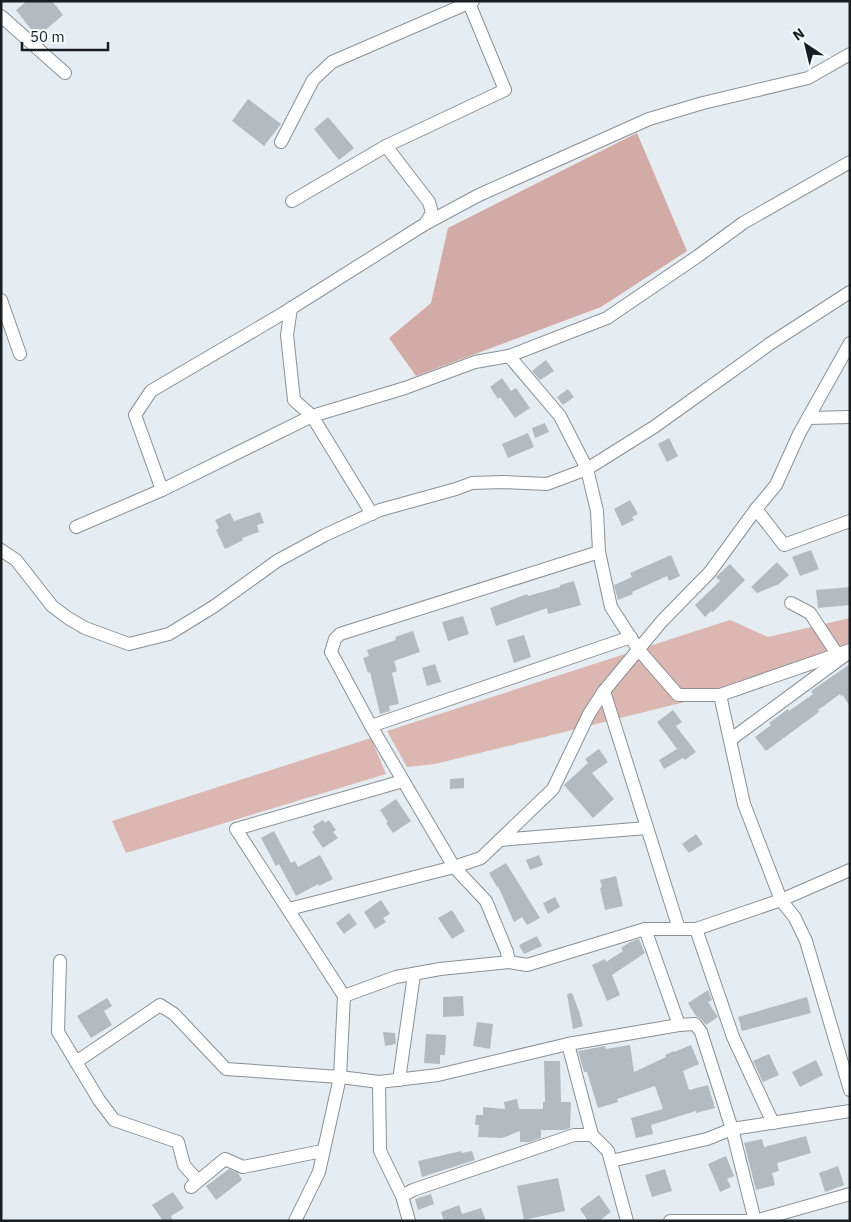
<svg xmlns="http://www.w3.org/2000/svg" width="851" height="1222" font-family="'IBM Plex Sans',sans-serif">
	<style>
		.green { fill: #dcb6b1 }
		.forest { fill: #d3aba6 }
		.building { fill: #b4bbc0 }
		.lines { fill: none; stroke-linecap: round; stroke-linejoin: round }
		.street-casing { stroke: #8a9095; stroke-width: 14 }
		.street { stroke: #fff; stroke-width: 12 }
	</style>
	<rect width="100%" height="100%" fill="#e6edf2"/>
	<g class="green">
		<path d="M850,618V661L435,764L407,767L387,731L730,620L768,637Z"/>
		<path d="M371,738L386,774L126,853L112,821Z"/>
	</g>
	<path class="forest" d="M637,133L687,251L601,307L416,376L389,338L431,303L448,228Z"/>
	<g class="building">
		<path d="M27,1H52L63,15L37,37L16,10Z"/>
		<path d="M248,99L281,124L264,146L232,121Z"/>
		<path d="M328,117L354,148L339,160L314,129Z"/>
		<path d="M546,360L554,371L540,380L532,371Z"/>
		<path d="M502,378L511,391L516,388L530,408L515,418L500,397L498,399L490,387Z"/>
		<path d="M568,389L574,397L563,405L557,397Z"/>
		<path d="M545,423L549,432L535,438L532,428Z"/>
		<path d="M528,433L534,447L508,458L502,444Z"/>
		<path d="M669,438L678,456L667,462L658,444Z"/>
		<path d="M630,500L638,514L632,517L634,520L622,526L614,509Z"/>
		<path d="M260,512L264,523L257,525L259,532L242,538L243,540L225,549L216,530L219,528L215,520L230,513L234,521Z"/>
		<path d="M811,550L819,569L800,576L792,557Z"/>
		<path d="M671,555L680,576L669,581L667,576L632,592L633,594L618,600L614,585L632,577L630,573Z"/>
		<path d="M777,562L789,575L779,584L757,593L751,587Z"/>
		<path d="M730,564L745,580L713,612L711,611L705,617L695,605L720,581L716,577Z"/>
		<path d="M574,581L581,605L548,614L547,608L496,626L490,608L527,594L528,596L560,587V585Z"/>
		<path d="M850,587V605L818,608L816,590Z"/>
		<path d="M463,616L469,634L448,641L442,622Z"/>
		<path d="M413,631L420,652L394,661L397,671L392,673L399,704L389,706L390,711L380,714L370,672L368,673L363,658L369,656L367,650L396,640L395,637Z"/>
		<path d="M524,635L531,657L514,663L507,640Z"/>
		<path d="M435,664L441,682L427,686L422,668Z"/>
		<path d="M850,664V707L843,695L841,696L840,694L818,710L819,712L766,751L755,737L771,725L769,723L788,709L789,711L813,694L811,691Z"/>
		<path d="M673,710L682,722L676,726L696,752L685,760L683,758L664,769L659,760L677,749L657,722Z"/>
		<path d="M599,749L608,762L592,773L614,799L593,818L564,785L588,763L585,759Z"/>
		<path d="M464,778V788L450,789V779Z"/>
		<path d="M396,799L411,821L393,833L386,823L388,822L380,810Z"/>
		<path d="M323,820L325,823L329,820L336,830L333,832L338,838L323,848L312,832L315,830L313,826Z"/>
		<path d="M274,831L291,863L295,861L298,867L320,855L333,879L319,886L318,884L296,896L279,864L276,866L261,838Z"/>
		<path d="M696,834L703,844L689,853L682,844Z"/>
		<path d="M539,855L543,865L530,870L526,860Z"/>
		<path d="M506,863L540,918L527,925L522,917L514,922L498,886L497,887L489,873Z"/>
		<path d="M616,876L623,906L605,910L600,888L602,887L600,880Z"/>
		<path d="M555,897L560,907L548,914L543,903Z"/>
		<path d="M381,900L390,914L383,918L386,922L375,929L364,912Z"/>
		<path d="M452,910L465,931L452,939L438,918Z"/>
		<path d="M349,913L357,924L344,934L336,923Z"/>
		<path d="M537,936L542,946L524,954L519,945Z"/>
		<path d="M639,939L645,953L612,975L620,995L607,1001L592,965L605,959L606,962L623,951L621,948L630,942Z"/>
		<path d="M708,990L712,1000L708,1002L718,1017L706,1025L701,1019L696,1016L688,1003Z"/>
		<path d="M572,993L579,1011L583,1026L573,1029L567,994Z"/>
		<path d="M463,996L464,1016L443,1017V997Z"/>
		<path d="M807,997L811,1013L742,1031L738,1017Z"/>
		<path d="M107,998L112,1006L104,1011L112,1025L91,1038L77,1016Z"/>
		<path d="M477,1022L493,1024L490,1049L473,1046Z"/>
		<path d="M383,1032L395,1033L396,1044L385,1046Z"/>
		<path d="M426,1034L446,1035L445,1055H440V1064L424,1063Z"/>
		<path d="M630,1045L634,1072L666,1057L665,1055L674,1051V1052L691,1045L699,1064L683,1071L689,1090L708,1085L715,1108L696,1113V1111L651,1125L653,1134L636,1138L631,1118L663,1109L655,1086L617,1099L618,1102L598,1108L587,1072H584L578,1051L605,1046L606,1049Z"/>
		<path d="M769,1054L779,1075L763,1082L753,1061Z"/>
		<path d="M816,1060L823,1075L800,1087L792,1072Z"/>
		<path d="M544,1061H560L561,1102H571L570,1128L564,1130H541V1138L530,1142H520V1131L502,1138L478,1137L479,1125H475L476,1115H483V1107L505,1109L504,1102L517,1099L519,1109H543V1102H545Z"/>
		<path d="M806,1136L811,1153L777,1163L779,1171L772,1173L775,1185L756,1190L744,1143L762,1139L764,1147Z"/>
		<path d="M461,1151L462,1153L472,1151L475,1160L422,1177L418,1161Z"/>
		<path d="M726,1156L734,1176L727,1179L731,1187L720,1192L708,1164Z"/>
		<path d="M838,1166L844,1185L825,1192L819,1173Z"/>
		<path d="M229,1169L238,1173L242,1180L216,1200L206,1186Z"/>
		<path d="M665,1169L672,1191L652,1197L645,1175Z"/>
		<path d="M558,1178L565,1211L524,1220L517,1186Z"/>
		<path d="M173,1192L184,1208L171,1216L173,1221H163L152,1205Z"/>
		<path d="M431,1194L434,1204L418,1210L415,1199Z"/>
		<path d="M599,1195L611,1212L599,1221H588L580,1209Z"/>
		<path d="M459,1205L462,1214L481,1208L486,1221H444L441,1212Z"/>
	</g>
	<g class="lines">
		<g class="street-casing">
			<g id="street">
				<path d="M1,16L65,73"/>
				<path d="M281,142L313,80L332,62L473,1"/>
				<path d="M386,146L429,202L432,213L425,224"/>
				<path d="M292,201L386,146L505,90L469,3"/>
				<path d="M1,300L20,354"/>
				<path d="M291,308L287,335L294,400L312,416L372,514"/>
				<path d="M509,356L560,416L587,469L597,511L599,552L611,607L638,649L678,695H720L850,650"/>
				<path d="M808,418L850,417"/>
				<path d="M162,490L135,415L151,391L282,314L425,224L479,195L649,119L703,103L808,78L850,54"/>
				<path d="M756,509L784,545L850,521"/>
				<path d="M76,527L162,490L312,416L405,388L475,362L509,356L607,318L698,256L743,223L850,162"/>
				<path d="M1,550L16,560L52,606L68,618L85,628L129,644L169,634L213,607L277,561L325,535L380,510L456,489L472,483L503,482L547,484L587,469L654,427L771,343L850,292"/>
				<path d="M791,603L810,613L837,654"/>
				<path d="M604,691L679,929"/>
				<path d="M720,695L744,804L781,900L795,918L806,941L850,1090"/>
				<path d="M371,726L631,637"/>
				<path d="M730,740L844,656"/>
				<path d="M500,840L647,828"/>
				<path d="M289,909L454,867L481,858L553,789L589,714L604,691L662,621L710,572L756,509L776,485L799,434L850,343"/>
				<path d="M645,929L679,1025L695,1024L701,1032L732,1129L755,1221"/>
				<path d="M696,929L733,1037L773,1123"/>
				<path d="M60,961L58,1032L99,1100L114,1120L178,1142L184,1165L198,1181"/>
				<path d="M509,962L507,952L486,901L454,867L371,726L331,652L335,639L340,634L599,552"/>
				<path d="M344,996L396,977L440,969L509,962L527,965L645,929H696L781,900L850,870"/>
				<path d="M568,1044L592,1135"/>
				<path d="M76,1062L160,1005L174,1014L226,1069L340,1077L379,1082L438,1075L568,1044L679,1025"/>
				<path d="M399,1080L414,975"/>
				<path d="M379,1082L380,1151L402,1196L409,1221"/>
				<path d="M611,1161L707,1139L732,1129L850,1111"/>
				<path d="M191,1187L225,1159L243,1167L322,1151"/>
				<path d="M402,1196L413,1190L574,1135H592L608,1151L627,1221"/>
				<path d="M295,1221L319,1172L340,1077L344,996L236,829L403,781"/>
				<path d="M670,1221H755L850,1194"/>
			</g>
		</g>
		<use href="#street" class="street"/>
	</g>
	<rect width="851" height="1222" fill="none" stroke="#1b1e20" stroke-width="5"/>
	<g transform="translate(806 45) rotate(325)" stroke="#f4fafe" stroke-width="4" paint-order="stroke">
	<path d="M0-4L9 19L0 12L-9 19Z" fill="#1b1e20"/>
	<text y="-8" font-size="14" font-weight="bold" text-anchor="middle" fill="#1b1e20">N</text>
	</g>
	<path d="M22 42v8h86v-8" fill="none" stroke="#1b1e20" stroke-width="2.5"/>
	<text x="30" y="42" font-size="15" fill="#1b1e20" stroke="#f4fafe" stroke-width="4" paint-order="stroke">50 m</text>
</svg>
